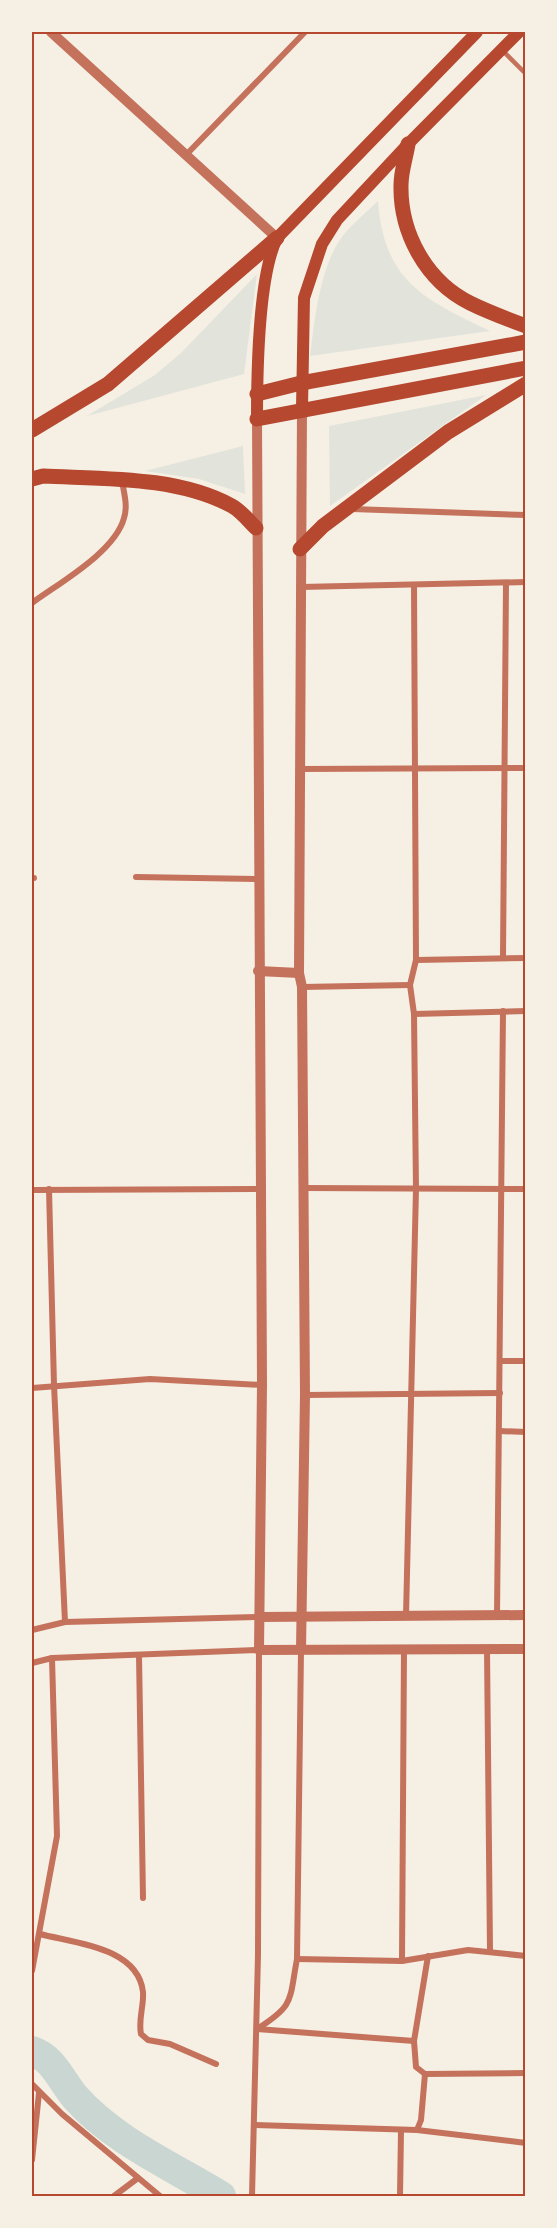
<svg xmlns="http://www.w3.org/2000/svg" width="557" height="2228" font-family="'Roboto Condensed',sans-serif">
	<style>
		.green { fill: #e2e4dc }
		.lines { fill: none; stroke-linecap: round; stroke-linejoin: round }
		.river { stroke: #c9d6d2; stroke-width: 30 }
		.service { stroke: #c5725c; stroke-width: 4.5 }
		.minor { stroke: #c5725c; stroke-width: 6 }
		.tertiary { stroke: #c5725c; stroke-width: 10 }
		.secondary { stroke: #b5482f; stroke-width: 12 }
		.trunk { stroke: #b5482f; stroke-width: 15 }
		.neatline { fill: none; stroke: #b5482f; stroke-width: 2 }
	</style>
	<rect width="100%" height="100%" fill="#f6efe4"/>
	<g class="green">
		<path d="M378,201C384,281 423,299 490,331L310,356C315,318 320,263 345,233C355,222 367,211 378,201Z"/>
		<path d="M257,274L244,374L87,416L155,375L182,352Z"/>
		<path d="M486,395L330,506L329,426Z"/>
		<path d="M243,446L245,494L199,479L145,471Z"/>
	</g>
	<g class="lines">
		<path class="river" d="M32,2051C53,2058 61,2080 75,2097C114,2141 172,2166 221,2196"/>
		<path class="service" d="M502,50L526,74"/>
		<g class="minor">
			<path d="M185,156L305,32"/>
			<path d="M352,509L526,515"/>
			<path d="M301,587L526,582"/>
			<path d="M32,603C59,583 115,552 124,518C128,506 124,493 122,481"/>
			<path d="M300,769L526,768"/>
			<path d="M136,877L258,879"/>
			<path d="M32,878H34"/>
			<path d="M503,958L506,583"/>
			<path d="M416,960L526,958"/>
			<path d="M302,987L410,985"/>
			<path d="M414,1014L526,1011"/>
			<path d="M304,1188L526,1189"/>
			<path d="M49,1189L54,1385L65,1622"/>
			<path d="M32,1190L261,1189"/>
			<path d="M500,1361H526"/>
			<path d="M32,1388L150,1379L262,1385"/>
			<path d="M305,1395L500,1393"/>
			<path d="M499,1431L526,1432"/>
			<path d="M497,1615L503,1011"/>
			<path d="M406,1616L416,1189L414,1014L410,985L416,960L414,585"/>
			<path d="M32,1630L65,1622L260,1617"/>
			<path d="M487,1649L490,1952"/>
			<path d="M139,1655L143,1898"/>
			<path d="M32,1663L52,1658L259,1650L258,1955L252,2196"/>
			<path d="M40,1934C74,1943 138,1947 143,1992C144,2006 138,2020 141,2034L148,2040L170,2044L216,2064"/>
			<path d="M297,1959L402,1961L468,1950L526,1956"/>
			<path d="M402,1961L404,1650"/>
			<path d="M32,1971L57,1836L52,1658"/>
			<path d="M257,2029C295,2005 289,2001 297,1959L301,1650"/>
			<path d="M257,2029L414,2041L428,1956"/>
			<path d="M414,2041L416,2067L425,2074L526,2073"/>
			<path d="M32,2084L62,2114L160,2196"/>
			<path d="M255,2125L417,2130L421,2120L425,2074"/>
			<path d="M417,2130L526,2143"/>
			<path d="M32,2160L39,2093"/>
			<path d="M114,2196L138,2178"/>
			<path d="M400,2196L401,2130"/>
		</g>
		<g class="tertiary">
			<path d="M51,32L277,238"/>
			<path d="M257,419L262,1385L259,1650L526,1649"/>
			<path d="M258,971L299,973"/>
			<path d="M260,1617L526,1615"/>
			<path d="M301,1650L305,1395L302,987L299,973L302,408"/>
		</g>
		<g class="secondary">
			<path d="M302,408L304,298L322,244L337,220L408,144L519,32"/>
			<path d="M257,419C257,373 258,277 277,238L477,32"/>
		</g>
		<g class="trunk">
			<path d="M408,144C406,157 401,171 401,185C400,233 426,281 470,303C488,312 507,319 526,326"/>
			<path d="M257,394L301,383L526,342"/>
			<path d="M257,419L526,368"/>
			<path d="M32,430L108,384L277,238"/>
			<path d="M32,479L43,476C104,479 177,476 232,506C241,511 249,521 256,528"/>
			<path d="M300,549L323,526L448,432L526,384"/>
		</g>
	</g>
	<rect width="557" height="2228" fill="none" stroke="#f6efe4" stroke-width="66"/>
	<rect x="33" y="33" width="491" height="2162" class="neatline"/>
</svg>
